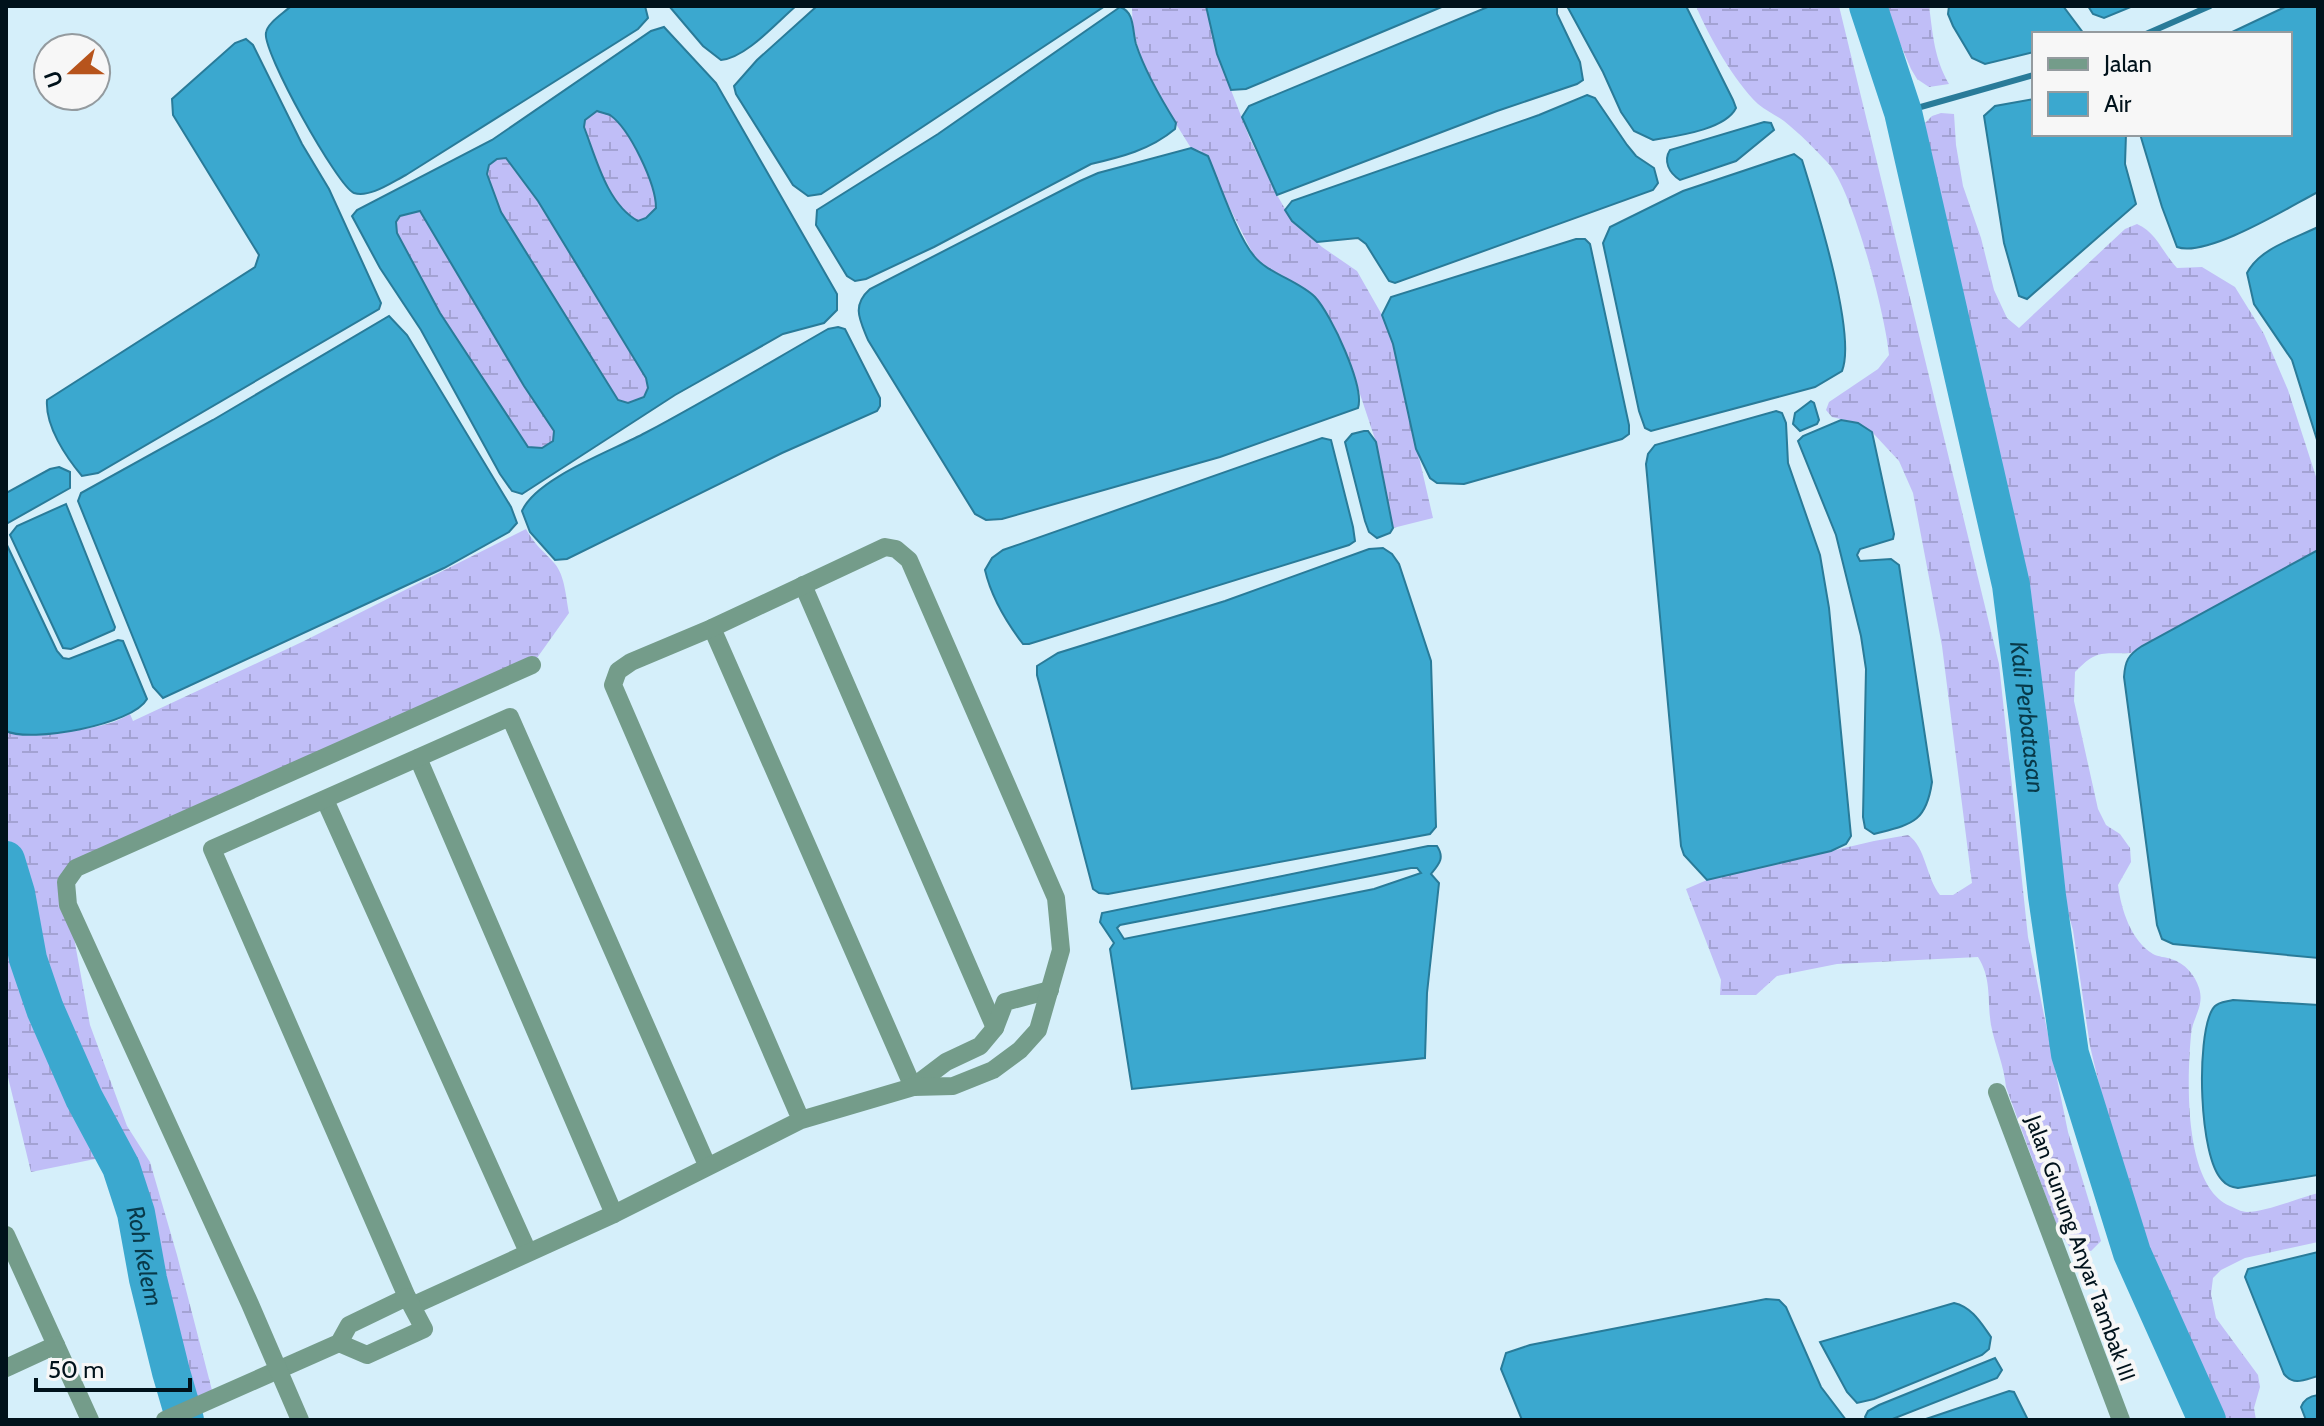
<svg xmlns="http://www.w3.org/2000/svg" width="2324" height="1426" font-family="Cabin,sans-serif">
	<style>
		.wetland { fill: url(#wetland-marsh) }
		.water { fill: #3ba8cf; stroke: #297b99; stroke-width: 2; fill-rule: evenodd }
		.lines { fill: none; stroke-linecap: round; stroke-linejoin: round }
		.stream { stroke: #297b99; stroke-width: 6 }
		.river { stroke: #3ba8cf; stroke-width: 38 }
		.street { stroke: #749c8a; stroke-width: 18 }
		.labels { text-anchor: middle; stroke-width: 8; stroke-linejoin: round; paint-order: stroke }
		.street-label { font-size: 22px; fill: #00121b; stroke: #f7f7f7 }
		.water-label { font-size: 24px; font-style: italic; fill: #083949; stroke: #f7f7f7 }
	</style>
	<defs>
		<pattern id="wetland-marsh" width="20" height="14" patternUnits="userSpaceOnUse" patternTransform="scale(2)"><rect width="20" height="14" fill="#c0bef7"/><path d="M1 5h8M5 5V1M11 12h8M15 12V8" fill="none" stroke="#a3a2d3"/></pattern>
	</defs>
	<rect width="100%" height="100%" fill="#d5effa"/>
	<g class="wetland">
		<path d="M1132,6H1206L1217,54L1250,139L1277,195L1292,221L1322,247L1357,271L1382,315L1393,344L1433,518L1393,528L1376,442L1356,382L1255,258L1201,151L1191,148C1165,105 1131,59 1132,6Z"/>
		<path d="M1696,6H1839L1999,664L2028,937L2068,1132L2101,1241L2091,1251L2069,1246L2059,1232L2006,1087C2004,1065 1995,1046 1991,1025C1987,1000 1992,979 1978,957L1837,964L1777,976L1756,995H1720L1721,980L1686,889L1707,880L1874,841L1908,835C1926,847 1926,878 1940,895H1953L1972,883L1942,646L1913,493L1899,461L1872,432L1858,423L1832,417L1826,410L1829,402L1878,369L1889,355C1886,317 1853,190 1828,163C1815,149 1799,133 1784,121C1776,115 1766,111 1758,104C1734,81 1709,37 1696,6Z"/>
		<path d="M1884,6H1929C1933,35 1934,58 1949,84L1929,87L1917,79L1911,69Z"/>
		<path d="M597,111C599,112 608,114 610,115C630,129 656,184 656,208L646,218L638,221C607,204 596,158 584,127L585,120Z"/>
		<path d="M1941,113L1954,114L1956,145L1963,186L1981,238L1994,290L2007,318L2019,328L2125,229L2137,224C2157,233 2162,252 2177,268L2202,267L2235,287L2264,334L2288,390L2318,483V550L2131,653C2101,654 2097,649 2075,672L2074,701L2098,809L2106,825L2120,834L2130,848L2131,862L2118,885C2121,909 2131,941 2153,954C2158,957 2166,957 2171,959C2185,963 2195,975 2199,988C2205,1007 2192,1018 2191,1035C2187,1078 2183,1186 2230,1206C2235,1208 2241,1212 2247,1212C2265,1212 2299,1198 2318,1193V1242L2245,1258L2221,1270L2213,1278L2211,1294L2216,1318L2258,1375L2260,1387L2254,1408L2256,1420H2218L2196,1365L2162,1300L2132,1224L2090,1046L2073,930L2061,888L2051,801L2012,543L1989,447L1979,368L1942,220L1926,134L1925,123L1932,116Z"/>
		<path d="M506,158L538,201L646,378L648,388L644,397L628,403L618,400L501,212L487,173L488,165L497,159Z"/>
		<path d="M420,211L524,386L554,431L553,441L542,448L528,447L440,313L397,233L396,222L400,216Z"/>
		<path d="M526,529C536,547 543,550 555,564C565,576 566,598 569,613L532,665L76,868L68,905L90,1025L127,1126L150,1162L177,1255L214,1398L167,1419L133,1263L100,1158L31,1172L6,1069V731C25,740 85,730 107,724C115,722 123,718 130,714L133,721L304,641Z"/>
	</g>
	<g class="water">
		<path d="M291,6H645L648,18L638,29L406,175C392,182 370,198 354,193C338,187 262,51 266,33C267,23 284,13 291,6Z"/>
		<path d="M669,6H796C777,22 746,58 721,60L703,46Z"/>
		<path d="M817,6H1105L821,194L808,196L793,185L736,94L734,86L757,60Z"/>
		<path d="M1206,6H1444L1246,89L1231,90L1217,54Z"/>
		<path d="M1490,6H1557V14L1580,62L1583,80L1577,84L1497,111L1277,195L1242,117L1249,106Z"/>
		<path d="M1567,6H1686L1733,100L1736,108C1725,130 1676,136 1653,140L1634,131L1621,112L1603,72Z"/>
		<path d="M1949,6H2063L2084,34H2034V52L1985,64L1972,58L1953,26L1948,14Z"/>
		<path d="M2088,6H2133L2104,18L2093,14Z"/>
		<path d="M2287,6H2318V192C2289,207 2207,258 2177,247L2162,207L2140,134H2290V34H2228Z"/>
		<path d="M1120,7C1135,12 1132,30 1136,44C1145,72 1161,99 1176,123L1175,129C1150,150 1121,157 1091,164L934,247L866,279L855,281L847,276L816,225L817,210L938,134Z"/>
		<path d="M664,27L716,83L837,294V310L824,323L783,334L675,395L522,494L512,491L500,474L421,330L380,268L352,216L357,210L492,140L651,31ZM597,111C599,112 608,114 610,115C630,129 656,184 656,208L646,218L638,221C607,204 596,158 584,127L585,120ZM506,158L538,201L646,378L648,388L644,397L628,403L618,400L501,212L487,174L489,165L497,159ZM420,211L524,386L554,431L553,441L542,448L528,447L440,313L397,233L396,222L400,216Z"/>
		<path d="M246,39L253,45L302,144L329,189L381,303L379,309L98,473L82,476C66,457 45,426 47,400L255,267L259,255L173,115L172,99L235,43Z"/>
		<path d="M1587,95L1595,98L1627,145L1636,156L1654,168L1658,183L1653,190L1395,283L1389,281L1366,244L1358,238L1317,242L1292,221L1285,210L1292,201L1539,115Z"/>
		<path d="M2034,99V134H2126L2125,164L2136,204L2027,299L2019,296L2004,243L1984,116L1995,106Z"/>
		<path d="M1764,122L1771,123L1774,130L1736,161L1680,180C1669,173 1663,161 1670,150Z"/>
		<path d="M1191,148L1208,156C1219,182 1237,236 1254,256C1267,273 1299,281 1315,297C1331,314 1365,387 1358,408L1220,457L1002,519L986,520L975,514L868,340C860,320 851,306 870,289L1080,181L1098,173Z"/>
		<path d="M1794,154L1802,160C1815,202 1857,334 1842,371L1815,387L1651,431L1645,428L1639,411L1603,243L1610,227L1683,191Z"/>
		<path d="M2318,227V443L2292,360L2254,304L2247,273C2260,248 2294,239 2318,227Z"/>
		<path d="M1576,239H1585L1590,244L1629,425V434L1622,439L1464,484L1437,483L1430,478L1416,449L1393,344L1382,315L1391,297Z"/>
		<path d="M389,316L407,335L511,507L517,523L509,532L444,568L163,698L153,687L78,501L81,493L213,420Z"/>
		<path d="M838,327L845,329L880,398V406L877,411L782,453L567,559L555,560L530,532L522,511C536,478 614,450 645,433C707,400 767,364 828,329Z"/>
		<path d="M1811,401L1814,403L1819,420L1817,424L1800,431L1793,424L1795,413Z"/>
		<path d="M1776,411L1782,413L1786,423L1788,463L1820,555L1829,608L1851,836L1846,844L1831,851L1707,880L1684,855L1681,846L1646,464L1648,454L1655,445Z"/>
		<path d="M1841,420L1858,423L1872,432L1894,534L1893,539L1860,549L1857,555L1860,561L1891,559L1899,565L1932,782C1926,823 1912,824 1874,834L1865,828L1863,817L1866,669L1861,636L1836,535L1798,441L1803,436Z"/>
		<path d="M1364,431H1368L1376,442L1393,528L1390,533L1377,538L1369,532L1365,521L1345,442L1352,434Z"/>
		<path d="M1322,438L1331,440L1353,527L1355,541L1349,545L1029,644H1023C1007,623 991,596 985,570L992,558L1003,550Z"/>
		<path d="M59,467L70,472V488L6,524V493L50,469Z"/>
		<path d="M66,504L115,627L114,630L71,649L63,648L10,535L17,526Z"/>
		<path d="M6,543L57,651L63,658L69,659L118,640L123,641L147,699C133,725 30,743 6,731Z"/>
		<path d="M1383,548L1392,554L1399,564L1431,661L1436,827L1430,834L1108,894L1099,893L1093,889L1037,675V666L1058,653L1225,601L1369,549Z"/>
		<path d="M2318,550V958L2173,944L2162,939L2157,925L2124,677C2125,661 2128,655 2142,646Z"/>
		<path d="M1428,846H1437C1445,858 1439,864 1431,874L1439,883L1427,993L1425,1058L1132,1089L1110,949L1114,943L1100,922L1102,913ZM1411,868H1417L1421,873L1374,889L1124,939L1117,928L1120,925Z"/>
		<path d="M2233,1000L2318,1005V1175L2238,1188C2232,1187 2227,1186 2222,1180C2199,1157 2196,1039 2212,1010C2216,1002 2225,1002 2233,1000Z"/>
		<path d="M2318,1252V1376C2304,1380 2294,1386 2284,1374L2245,1277L2248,1269Z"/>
		<path d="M1766,1299L1779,1300L1786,1307L1821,1387L1846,1420H1522L1501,1369L1506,1353L1530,1345Z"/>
		<path d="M1954,1303C1972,1307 1981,1323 1991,1337L1989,1349L1982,1355L1874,1399L1857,1403L1847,1392L1820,1342Z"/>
		<path d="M1995,1358L2002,1370L1997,1378L1890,1420H1867L1865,1417L1868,1411L1879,1405Z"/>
		<path d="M2009,1391L2014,1392L2028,1420H1923Z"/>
		<path d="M2318,1395V1420H2306L2301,1407C2304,1399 2310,1396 2318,1395Z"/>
	</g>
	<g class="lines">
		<g class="stream">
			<path d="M2146,34L2210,6"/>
			<path d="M1903,112L2034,75"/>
		</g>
		<g class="river">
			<path id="s1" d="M1868,6L1903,112L2011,585L2029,729L2047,896L2070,1054L2132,1253L2207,1420"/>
			<path id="s2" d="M6,860L16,893L28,959L45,1009L84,1098L121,1167L136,1213L148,1279L171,1372L185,1420"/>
		</g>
		<g class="street">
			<path d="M803,585L995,1028"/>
			<path d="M712,628L913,1087"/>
			<path d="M418,758L614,1214"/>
			<path d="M325,800L528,1252"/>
			<path d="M913,1087L946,1062L980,1046L995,1028L1005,1002L1050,990"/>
			<path d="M1997,1092L2121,1420"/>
			<path d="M6,1235L90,1420"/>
			<path d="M407,1297L212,849L510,717L707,1165"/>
			<path d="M414,1305L614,1214L801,1120L913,1087L953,1086L993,1070L1020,1050L1038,1030L1061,950L1056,898L909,560L896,549L885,547L712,628L631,662L618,671L613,685L801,1120"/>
			<path d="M6,1368L56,1345"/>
			<path d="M165,1420L339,1343L349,1325L407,1297L424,1329L367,1355L339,1343"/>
			<path d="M300,1420L250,1304L68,905L66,882L76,868L532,665"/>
		</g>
	</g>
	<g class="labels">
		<g class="street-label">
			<text transform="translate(2081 1248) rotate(70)" y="8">Jalan Gunung Anyar Tambak III</text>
		</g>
		<g class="water-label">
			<text dy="8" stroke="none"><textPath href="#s1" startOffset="730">Kali Perbatasan</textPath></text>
			<text dy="8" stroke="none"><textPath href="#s2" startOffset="422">Roh Kelem</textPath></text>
		</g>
	</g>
	<rect width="2324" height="1426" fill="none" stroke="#00121b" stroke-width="16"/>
	<rect x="2032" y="32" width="260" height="104" fill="#f7f7f7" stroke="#949b9f" stroke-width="2"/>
	<rect x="2048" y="58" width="40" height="12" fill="#749c8a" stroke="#949b9f" stroke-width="2"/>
	<text x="2104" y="72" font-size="24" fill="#00121b">Jalan</text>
	<rect x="2048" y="92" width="40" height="24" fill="#3ba8cf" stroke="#949b9f" stroke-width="2"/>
	<text x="2104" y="112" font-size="24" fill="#00121b">Air</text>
	<g transform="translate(72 72) rotate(249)"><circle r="38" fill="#f7f7f7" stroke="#949b9f" stroke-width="2"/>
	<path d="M0-6L14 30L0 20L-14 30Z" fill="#b7541c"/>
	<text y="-12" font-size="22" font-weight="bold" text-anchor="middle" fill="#00121b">U</text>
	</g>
	<path d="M36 1378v12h154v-12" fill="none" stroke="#00121b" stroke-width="4"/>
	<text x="48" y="1378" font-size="24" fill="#00121b" stroke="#f7f7f7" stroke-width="6" paint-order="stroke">50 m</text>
</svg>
